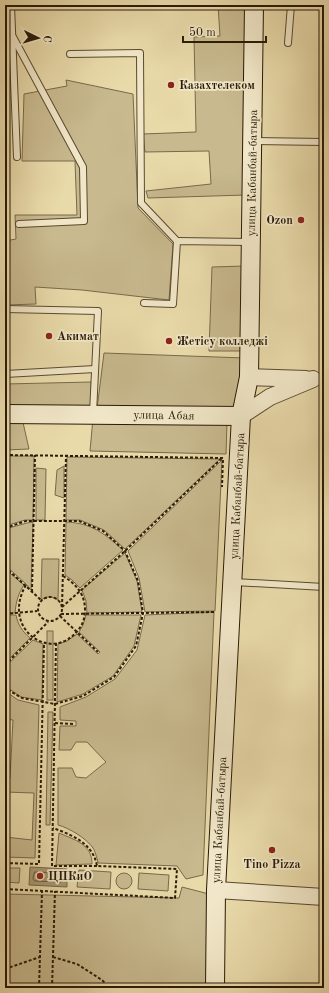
<svg xmlns="http://www.w3.org/2000/svg" width="329" height="993" font-family="'Old Standard TT',serif">
	<style>
		.grass { fill: #c8b98e; stroke: #786a4a }
		.water { fill: #a89972; stroke: #756647 }
		.lines { fill: none; stroke-linecap: round; stroke-linejoin: round }
		.shore { stroke: #685a3c; stroke-width: 1 }
		.service-casing { stroke: #594a2f; stroke-width: 8 }
		.tertiary-casing { stroke: #594a2f; stroke-width: 18 }
		.secondary-casing { stroke: #291a06; stroke-width: 20 }
		.path { stroke: #291a06; stroke-width: 2; stroke-dasharray: 3 2; stroke-linecap: butt }
		.service { stroke: #f1e7c8; stroke-width: 6 }
		.tertiary { stroke: #f1e7c8; stroke-width: 16 }
		.secondary { stroke: #f1e7c8; stroke-width: 18 }
		.poi-dot { fill: #8f2418; stroke: #f1e7c8; stroke-width: 1.5 }
		.labels { text-anchor: middle; stroke-width: 3.5; stroke-linejoin: round; paint-order: stroke }
		.poi-label { font-size: 12px; font-weight: bold; fill: #291a06; stroke: #f1e7c8; text-anchor: start }
		.street-label { font-size: 12px; fill: #291a06; stroke: #f1e7c8 }
	</style>
	<rect width="100%" height="100%" fill="#e9daaa"/>
	<filter id="stains"><feTurbulence type="fractalNoise" baseFrequency=".005" numOctaves="4"/><feColorMatrix values="0 0 0 0 .2 0 0 0 0 .09 0 0 0 0 .02 0 0 0 .5 -.17"/></filter>
	<radialGradient id="worn" r=".72"><stop offset=".6" stop-color="#630" stop-opacity="0"/><stop offset="1" stop-color="#630" stop-opacity=".3"/></radialGradient>
	<g class="grass">
		<path d="M218,5H249L246,195L148,198L146,191L211,184L209,151L145,152L143,134L196,132L194,37L220,36Z"/>
		<path d="M66,80L133,94L138,208L173,244L169,300L82,290L35,287L36,304L5,305V241L16,239L15,215H77L75,161H22L24,94L67,86Z"/>
		<path d="M245,266V351H209L212,267Z"/>
		<path d="M104,353L245,358L237,400L230,411L97,409Z"/>
		<path d="M91,382V411L5,410V384Z"/>
		<path d="M5,418H22L29,449L5,450Z"/>
		<path d="M93,418L227,422L226,454L90,451Z"/>
		<path d="M5,456H34L33,520H25L5,526Z"/>
		<path d="M67,457L220,459L125,549L104,530L80,520H66Z"/>
		<path d="M222,460L215,611L145,612L139,578L128,551Z"/>
		<path d="M64,466V498L55,495L57,470Z"/>
		<path d="M36,468L46,469L45,520H36Z"/>
		<path d="M33,522L31,590L26,584L5,565V529L27,523Z"/>
		<path d="M66,522C92,523 105,534 123,550L80,588L72,580L65,575Z"/>
		<path d="M125,553L137,581L142,612L87,613L86,601L82,590Z"/>
		<path d="M42,559H59L58,600C52,596 47,596 41,600Z"/>
		<path d="M5,569L24,585C18,594 16,602 15,613H5Z"/>
		<path d="M214,612L203,875L186,879L177,866L98,863C97,858 95,851 93,848C86,838 69,828 58,825V768H72L76,777L86,778L106,762L87,742H76L71,750H59L60,726H76V721L60,720V707L86,697L115,679L137,650L145,615Z"/>
		<path d="M5,615H16C18,625 22,631 30,638L5,663Z"/>
		<path d="M86,615H141L134,646L113,676L83,694L57,702L58,644L67,641L77,634L98,654L100,652L79,632L83,625Z"/>
		<rect x="47" y="631" width="6" height="69"/>
		<path d="M33,640L43,644L42,700L21,697L5,686V667Z"/>
		<path d="M5,691L18,700L39,705L35,858L5,857V837L32,840L34,793L5,792V778H10L13,720L5,719Z"/>
		<path d="M48,712H53L50,825H46Z"/>
		<path d="M59,833C75,840 92,844 92,864L56,865Z"/>
		<path d="M5,868H20L19,883L5,882Z"/>
		<path d="M79,870L111,872L110,889L77,887Z"/>
		<path d="M139,873L169,875L168,891L138,889Z"/>
		<circle cx="124" cy="881" r="8"/>
		<path d="M182,887L209,894V988H5V894L179,898Z"/>
	</g>
	<path class="water" d="M30,867L67,869V887L29,885Z"/>
	<g class="lines">
		<path class="shore" d="M35,872L62,873L63,875V881L61,882L35,881L33,879Z"/>
		<g class="service-casing">
			<g id="service">
				<path d="M11,5L17,157"/>
				<path d="M13,37L83,167L84,221L19,224"/>
				<path d="M288,43L291,5"/>
				<path d="M70,54L140,53L141,203L177,241"/>
				<path d="M254,141L324,142"/>
				<path d="M144,303L173,304L177,241L250,242"/>
				<path d="M5,309L98,311L93,413"/>
				<path d="M5,374L95,369"/>
				<path d="M234,582L324,587"/>
			</g>
		</g>
		<g class="tertiary-casing">
			<g id="tertiary">
				<path d="M249,377L306,379"/>
				<path d="M241,416L270,397L313,379"/>
				<path d="M216,890L324,897"/>
			</g>
		</g>
		<g class="secondary-casing">
			<g id="secondary">
				<path d="M5,414L241,416"/>
				<path d="M215,988L216,890L241,416L249,377L254,5"/>
			</g>
		</g>
		<g class="path">
			<path d="M5,455L223,458L222,487"/>
			<path d="M5,528L26,521H79L103,531L125,551L138,581L143,613L136,646L114,677L83,696L55,704L22,698L5,688"/>
			<path d="M5,567L41,600"/>
			<path d="M26,585C0,629 52,665 79,629C83,624 85,617 85,610C85,594 76,584 63,576"/>
			<path d="M32,592L35,455"/>
			<circle cx="50" cy="609" r="12"/>
			<path d="M62,607L125,551L222,458"/>
			<path d="M62,607L66,456"/>
			<path d="M5,614L37,611"/>
			<path d="M61,614L216,612"/>
			<path d="M60,616L98,652"/>
			<path d="M56,643L52,866H97"/>
			<path d="M5,665L48,622"/>
			<path d="M55,723L73,724"/>
			<path d="M5,863L39,864L44,643"/>
			<path d="M5,889L175,898L177,869L97,866C93,843 72,835 53,828"/>
			<path d="M53,957L77,964L102,980L110,988"/>
			<path d="M5,969L40,957"/>
			<path d="M39,988L42,891"/>
			<path d="M52,988L55,891"/>
		</g>
		<use href="#service" class="service"/>
		<use href="#tertiary" class="tertiary"/>
		<use href="#secondary" class="secondary"/>
	</g>
	<g class="poi-dot">
		<circle cx="171" cy="85" r="4"/>
		<circle cx="301" cy="220" r="4"/>
		<circle cx="49" cy="336" r="4"/>
		<circle cx="169" cy="341" r="4"/>
		<circle cx="272" cy="850" r="4"/>
		<circle cx="40" cy="876" r="4"/>
	</g>
	<g class="labels">
		<g class="poi-label">
			<text x="179" y="89">Казахтелеком</text>
			<text x="293" y="224" text-anchor="end">Ozon</text>
			<text x="57" y="340">Акимат</text>
			<text x="177" y="345">Жетісу колледжі</text>
			<text x="272" y="868" text-anchor="middle">Tino Pizza</text>
			<text x="48" y="880">ЦПКиО</text>
		</g>
		<g class="street-label">
			<text transform="translate(252 173) rotate(-89)" y="4">улица Кабанбай-батыра</text>
			<text transform="translate(164 415) rotate(1)" y="4">улица Абая</text>
			<text transform="translate(237 496) rotate(-87)" y="4">улица Кабанбай-батыра</text>
			<text transform="translate(219 820) rotate(-87)" y="4">улица Кабанбай-батыра</text>
		</g>
	</g>
	<rect width="329" height="993" fill="none" stroke="#e9daaa" stroke-width="20"/>
	<rect x="6" y="6" width="317" height="981" fill="none" stroke="#291a06" stroke-width="2"/>
	<rect x="10" y="10" width="309" height="973" fill="none" stroke="#291a06"/>
	<g transform="translate(38 38) rotate(95)" stroke="#f1e7c8" stroke-width="3" paint-order="stroke">
	<path d="M0-3L7 15L0 10L-7 15Z" fill="#291a06"/>
	<text y="-6" font-size="11" font-weight="bold" text-anchor="middle" fill="#291a06">С</text>
	</g>
	<path d="M183 36v6h83v-6" fill="none" stroke="#291a06" stroke-width="2"/>
	<text x="189" y="36" font-size="12" fill="#291a06" stroke="#f1e7c8" stroke-width="3" paint-order="stroke">50 m</text>
	<rect width="100%" height="100%" filter="url(#stains)"/>
	<rect width="100%" height="100%" fill="url(#worn)"/>
</svg>
